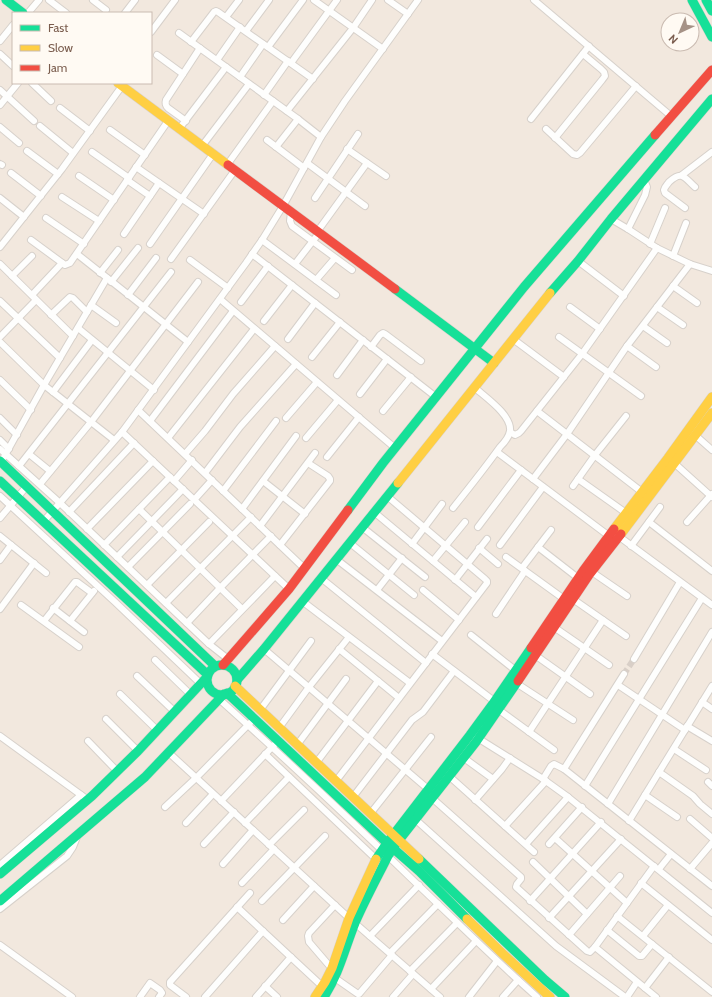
<svg xmlns="http://www.w3.org/2000/svg" width="712" height="997" font-family="Cabin,sans-serif">
	<style>
		.residential { fill: #f2e8de; fill-rule: evenodd }
		.lines { fill: none; stroke-linecap: round; stroke-linejoin: round }
		.street-tunnel { stroke: #d9cfc7; stroke-width: 6; stroke-dasharray: 6 3; stroke-linecap: butt }
		.street-casing { stroke: #d7d1cb; stroke-width: 8 }
		.fast-casing { stroke: #d9d2cb; stroke-width: 10 }
		.slow-casing { stroke: #d9d2cb; stroke-width: 10 }
		.jam-casing { stroke: #d9d2cb; stroke-width: 10 }
		.street { stroke: #fefefd; stroke-width: 6 }
		.fast { stroke: #16e098; stroke-width: 9 }
		.slow { stroke: #ffcf43; stroke-width: 9 }
		.jam { stroke: #f24e42; stroke-width: 9 }
	</style>
	<rect width="100%" height="100%" fill="#f9f5f0"/>
	<path class="residential" d="M0,0H712V997H0ZM13,13H151V83H13ZM668,20H692V44H668Z"/>
	<g class="lines">
		<path class="street-tunnel" d="M624,674L634,659"/>
		<g class="street-casing">
			<g id="street">
				<path d="M49,0L66,13"/>
				<path d="M93,0L106,10"/>
				<path d="M314,0L383,49"/>
				<path d="M388,0L408,14"/>
				<path d="M534,0L671,116"/>
				<path d="M28,13L39,0"/>
				<path d="M125,13L135,0"/>
				<path d="M226,17L239,0"/>
				<path d="M246,31L269,0"/>
				<path d="M151,32L175,0"/>
				<path d="M179,33L298,119L321,137"/>
				<path d="M0,41L13,25"/>
				<path d="M191,42L214,12L216,11L218,12L313,79"/>
				<path d="M268,47L303,0"/>
				<path d="M0,54L13,66"/>
				<path d="M157,55L183,74"/>
				<path d="M217,60L240,27"/>
				<path d="M291,63L337,0"/>
				<path d="M240,77L263,44"/>
				<path d="M32,83L51,101"/>
				<path d="M0,90L34,121"/>
				<path d="M264,95L288,61"/>
				<path d="M0,105L18,83"/>
				<path d="M60,108L90,131"/>
				<path d="M287,111L353,28L372,0"/>
				<path d="M531,119L589,46"/>
				<path d="M186,121L168,108C165,105 165,103 166,100L200,48"/>
				<path d="M40,126L73,153"/>
				<path d="M0,127L19,143"/>
				<path d="M179,129L226,67"/>
				<path d="M546,129L573,154L577,155L580,153L636,86"/>
				<path d="M110,130L145,155"/>
				<path d="M555,138L602,80L605,76L604,72L601,69L583,54"/>
				<path d="M267,140L304,168"/>
				<path d="M202,146L249,84"/>
				<path d="M276,147L298,119"/>
				<path d="M347,149L386,176"/>
				<path d="M27,151L58,174"/>
				<path d="M92,152L129,178"/>
				<path d="M307,163L365,206"/>
				<path d="M0,164L2,165"/>
				<path d="M227,165L273,101"/>
				<path d="M136,167L204,214"/>
				<path d="M11,173L41,196"/>
				<path d="M682,175L712,152"/>
				<path d="M79,176L114,200"/>
				<path d="M127,180L150,196"/>
				<path d="M62,197L99,221"/>
				<path d="M0,198L24,217"/>
				<path d="M315,198L358,134"/>
				<path d="M685,208L665,193L664,190C665,186 667,185 669,182C682,170 684,177 695,187"/>
				<path d="M291,212L290,221L292,226L352,270"/>
				<path d="M46,218L84,244"/>
				<path d="M611,219L628,229L657,248L690,264L712,271"/>
				<path d="M628,229L645,195L647,187L644,180"/>
				<path d="M317,232L367,163"/>
				<path d="M124,234L159,183"/>
				<path d="M31,240L65,265L70,263L168,121"/>
				<path d="M262,240L336,295"/>
				<path d="M150,244L213,154"/>
				<path d="M650,244L665,208"/>
				<path d="M0,247L62,169L122,86"/>
				<path d="M77,254L188,342"/>
				<path d="M252,254L436,397"/>
				<path d="M673,256L686,223"/>
				<path d="M171,259L235,170"/>
				<path d="M190,260L228,288"/>
				<path d="M578,261L624,296"/>
				<path d="M0,264L73,336"/>
				<path d="M295,264L319,233"/>
				<path d="M100,273L118,250"/>
				<path d="M12,276L32,256"/>
				<path d="M316,280L335,258"/>
				<path d="M111,282L138,248"/>
				<path d="M673,286L697,303"/>
				<path d="M32,295L62,263"/>
				<path d="M128,295L156,258"/>
				<path d="M220,299L395,448"/>
				<path d="M0,301L60,358"/>
				<path d="M241,302L268,266"/>
				<path d="M91,305L116,323"/>
				<path d="M570,307L600,329"/>
				<path d="M657,307L683,325"/>
				<path d="M51,315L70,297L73,298L87,312"/>
				<path d="M264,321L292,285"/>
				<path d="M643,326L667,343"/>
				<path d="M78,328L154,390"/>
				<path d="M0,337L36,300"/>
				<path d="M559,337L641,396"/>
				<path d="M288,339L315,303"/>
				<path d="M513,339L564,377"/>
				<path d="M0,342L44,385L114,440"/>
				<path d="M627,346L656,367"/>
				<path d="M371,347L380,335L383,333L385,334L421,361"/>
				<path d="M312,357L340,322"/>
				<path d="M337,375L363,340"/>
				<path d="M0,380L31,410"/>
				<path d="M53,392L92,340"/>
				<path d="M360,394L387,359"/>
				<path d="M138,410L304,568"/>
				<path d="M383,411L411,377"/>
				<path d="M537,411L642,492"/>
				<path d="M0,418L17,435"/>
				<path d="M286,418L317,382"/>
				<path d="M150,421L233,311"/>
				<path d="M122,432L289,589"/>
				<path d="M510,432L515,435L519,433L521,431L582,354L657,248"/>
				<path d="M695,435L712,450"/>
				<path d="M168,438L254,329"/>
				<path d="M306,438L338,400"/>
				<path d="M0,440L9,449"/>
				<path d="M0,449L60,503L209,644L228,659"/>
				<path d="M497,452L609,536"/>
				<path d="M29,454L50,471"/>
				<path d="M185,454L205,431L233,394L275,346"/>
				<path d="M4,457L44,385L107,278"/>
				<path d="M327,457L359,417"/>
				<path d="M673,462L712,497"/>
				<path d="M19,466L171,272"/>
				<path d="M205,473L240,427L296,364"/>
				<path d="M533,479L567,434L627,346L690,264"/>
				<path d="M578,479L626,513"/>
				<path d="M174,481L192,460"/>
				<path d="M263,481L305,514"/>
				<path d="M40,484L91,422L198,282"/>
				<path d="M573,486L595,455L626,416"/>
				<path d="M223,491L276,421"/>
				<path d="M0,496L115,602L201,684"/>
				<path d="M194,500L212,480"/>
				<path d="M453,508C469,488 485,468 500,447C504,443 509,437 510,431C512,415 485,397 474,387"/>
				<path d="M139,509L242,609"/>
				<path d="M242,509L296,436"/>
				<path d="M69,512L134,443"/>
				<path d="M374,512L476,597"/>
				<path d="M0,518L27,486"/>
				<path d="M43,522L122,432L246,263L262,240L283,206L321,137L345,101L418,0"/>
				<path d="M649,522L712,571"/>
				<path d="M687,522L712,494"/>
				<path d="M260,526L315,453"/>
				<path d="M362,527L425,577"/>
				<path d="M478,527L521,470"/>
				<path d="M87,529L153,461"/>
				<path d="M617,535L712,605"/>
				<path d="M0,536L46,573"/>
				<path d="M350,543L414,595"/>
				<path d="M412,544L442,504"/>
				<path d="M104,545L170,477"/>
				<path d="M280,545L330,481V479L328,476L308,463"/>
				<path d="M500,545L543,487"/>
				<path d="M631,546L660,507"/>
				<path d="M538,547L578,578"/>
				<path d="M479,548L498,564"/>
				<path d="M117,557L183,489"/>
				<path d="M506,557L564,599"/>
				<path d="M336,559L442,641"/>
				<path d="M0,560L11,545"/>
				<path d="M433,561L465,522"/>
				<path d="M128,567L190,504"/>
				<path d="M522,568L551,530"/>
				<path d="M592,572L627,596"/>
				<path d="M321,578L426,663"/>
				<path d="M455,580L487,539"/>
				<path d="M147,585L209,522"/>
				<path d="M377,590L402,558"/>
				<path d="M423,590L459,620"/>
				<path d="M570,597L626,636"/>
				<path d="M302,601L410,683"/>
				<path d="M166,603L251,517"/>
				<path d="M21,605L79,647"/>
				<path d="M53,608L84,632"/>
				<path d="M0,609L34,563"/>
				<path d="M496,614L525,571"/>
				<path d="M44,621L75,582H77L92,593"/>
				<path d="M70,621L94,591"/>
				<path d="M187,623L220,588L271,536"/>
				<path d="M551,625L609,665"/>
				<path d="M471,635L515,670"/>
				<path d="M209,644L275,576"/>
				<path d="M264,649L428,789"/>
				<path d="M339,649L399,698"/>
				<path d="M432,654L494,701"/>
				<path d="M535,655L590,694"/>
				<path d="M634,659L680,582"/>
				<path d="M155,660L191,695"/>
				<path d="M137,676L175,712"/>
				<path d="M516,683L573,720"/>
				<path d="M618,685L685,730"/>
				<path d="M120,694L157,730"/>
				<path d="M219,699C287,760 353,822 418,885C457,922 496,961 537,997"/>
				<path d="M702,702L712,709"/>
				<path d="M495,707L554,750"/>
				<path d="M260,710L311,641"/>
				<path d="M106,719L138,751"/>
				<path d="M687,726L712,741"/>
				<path d="M279,728L309,687L349,637"/>
				<path d="M529,732L603,620"/>
				<path d="M0,736L88,800"/>
				<path d="M476,737L543,779L568,797L712,913"/>
				<path d="M88,741L117,771"/>
				<path d="M297,745L346,679"/>
				<path d="M674,749L706,770"/>
				<path d="M168,752L349,918L440,997"/>
				<path d="M265,754L376,859"/>
				<path d="M464,758L493,779"/>
				<path d="M316,763L378,681"/>
				<path d="M564,769L624,674"/>
				<path d="M659,772L693,796L700,804L712,814"/>
				<path d="M449,776L534,852"/>
				<path d="M543,779L551,766L554,764L564,769L712,886"/>
				<path d="M336,781L487,583V581L485,579L387,496"/>
				<path d="M708,782L712,786"/>
				<path d="M585,786L702,598"/>
				<path d="M645,795L677,817"/>
				<path d="M353,797L412,720L423,712L454,671"/>
				<path d="M432,798L521,877V879L517,884L516,887L587,951L590,952L595,947L654,866"/>
				<path d="M475,800L502,769L510,758"/>
				<path d="M221,801L275,744"/>
				<path d="M608,804L712,632"/>
				<path d="M165,807L196,778L250,723"/>
				<path d="M370,814L431,737"/>
				<path d="M415,819L556,946L625,997"/>
				<path d="M690,819L712,838"/>
				<path d="M629,821L712,686"/>
				<path d="M186,823L213,794"/>
				<path d="M245,823L289,777"/>
				<path d="M505,826L546,781"/>
				<path d="M555,838L627,903"/>
				<path d="M204,844L234,812"/>
				<path d="M526,844L568,797"/>
				<path d="M549,844L582,807"/>
				<path d="M269,845L304,810"/>
				<path d="M533,862L587,914"/>
				<path d="M223,864L253,830"/>
				<path d="M0,865L81,795"/>
				<path d="M659,869L671,854"/>
				<path d="M690,869L712,843"/>
				<path d="M242,883L274,849"/>
				<path d="M641,883L712,940"/>
				<path d="M262,901L325,836"/>
				<path d="M530,901L601,822"/>
				<path d="M237,907L322,986"/>
				<path d="M0,909L67,856L73,847L77,837"/>
				<path d="M617,916L712,992"/>
				<path d="M549,918L621,839"/>
				<path d="M283,920L314,886"/>
				<path d="M607,930L639,956H642L652,944"/>
				<path d="M569,935L620,876"/>
				<path d="M370,936L419,885"/>
				<path d="M643,936L668,905"/>
				<path d="M0,945L72,997"/>
				<path d="M595,947L656,997"/>
				<path d="M390,953L438,904"/>
				<path d="M333,970L309,942L308,936L309,933L335,905"/>
				<path d="M410,971L457,923"/>
				<path d="M335,978L358,994H359L392,955"/>
				<path d="M265,986L277,997"/>
				<path d="M645,988L669,957"/>
				<path d="M431,989L476,941"/>
				<path d="M140,997L150,983L160,990L162,993L159,997"/>
				<path d="M186,997L170,985V982L250,893"/>
				<path d="M205,997L263,931"/>
				<path d="M256,997L291,957"/>
				<path d="M393,997L413,974"/>
				<path d="M469,997L497,961"/>
				<path d="M503,997L518,980"/>
				<path d="M627,997L637,982"/>
			</g>
		</g>
		<g class="fast-casing">
			<g id="fast">
				<path d="M6,0L23,13"/>
				<path d="M692,0L712,37"/>
				<path d="M706,0L712,11"/>
				<path d="M395,289L494,363"/>
				<path d="M550,293L578,261L611,219L712,99"/>
				<path d="M0,461L215,666"/>
				<path d="M0,481L208,675"/>
				<path d="M348,510L383,463L524,287L655,135"/>
				<circle cx="222" cy="680" r="15"/>
				<path d="M237,680L264,649L398,483"/>
				<path d="M227,693L387,843L419,871L467,919"/>
				<path d="M376,859L387,843L470,735L492,705L531,648"/>
				<path d="M419,859L545,980L565,997"/>
				<path d="M0,874L92,796L138,751L207,677"/>
				<path d="M0,901L145,777L224,694"/>
				<path d="M324,997C339,974 345,948 355,923C365,900 377,878 388,856L393,848L476,742L518,681"/>
			</g>
		</g>
		<g class="slow-casing">
			<g id="slow">
				<path d="M118,83L228,165"/>
				<path d="M398,483L550,293"/>
				<path d="M614,529L668,458L712,397"/>
				<path d="M621,534L712,413"/>
				<path d="M235,686L419,859"/>
				<path d="M467,919L503,954L550,997"/>
				<path d="M315,997L325,982L332,968L349,918L376,859"/>
			</g>
		</g>
		<g class="jam-casing">
			<g id="jam">
				<path d="M655,135L712,70"/>
				<path d="M228,165L395,289"/>
				<path d="M531,648L583,571L614,529"/>
				<path d="M223,665L289,589L348,510"/>
				<path d="M518,681L589,575L621,534"/>
			</g>
		</g>
		<use href="#street" class="street"/>
		<use href="#fast" class="fast"/>
		<use href="#slow" class="slow"/>
		<use href="#jam" class="jam"/>
	</g>
	<rect x="12" y="12" width="140" height="72" fill="#fffaf3" stroke="#cabbb1"/>
	<rect x="20" y="25" width="20" height="6" fill="#16e098" stroke="#cabbb1"/>
	<text x="48" y="32" font-size="12" fill="#7a5c4d">Fast</text>
	<rect x="20" y="45" width="20" height="6" fill="#ffcf43" stroke="#cabbb1"/>
	<text x="48" y="52" font-size="12" fill="#7a5c4d">Slow</text>
	<rect x="20" y="65" width="20" height="6" fill="#f24e42" stroke="#cabbb1"/>
	<text x="48" y="72" font-size="12" fill="#7a5c4d">Jam</text>
	<g transform="translate(680 32) rotate(224)"><circle r="19" fill="#fffaf3" stroke="#cabbb1"/>
	<path d="M0-3L7 15L0 10L-7 15Z" fill="#a69286"/>
	<text y="-6" font-size="11" font-weight="bold" text-anchor="middle" fill="#7a5c4d">N</text>
	</g>
</svg>
